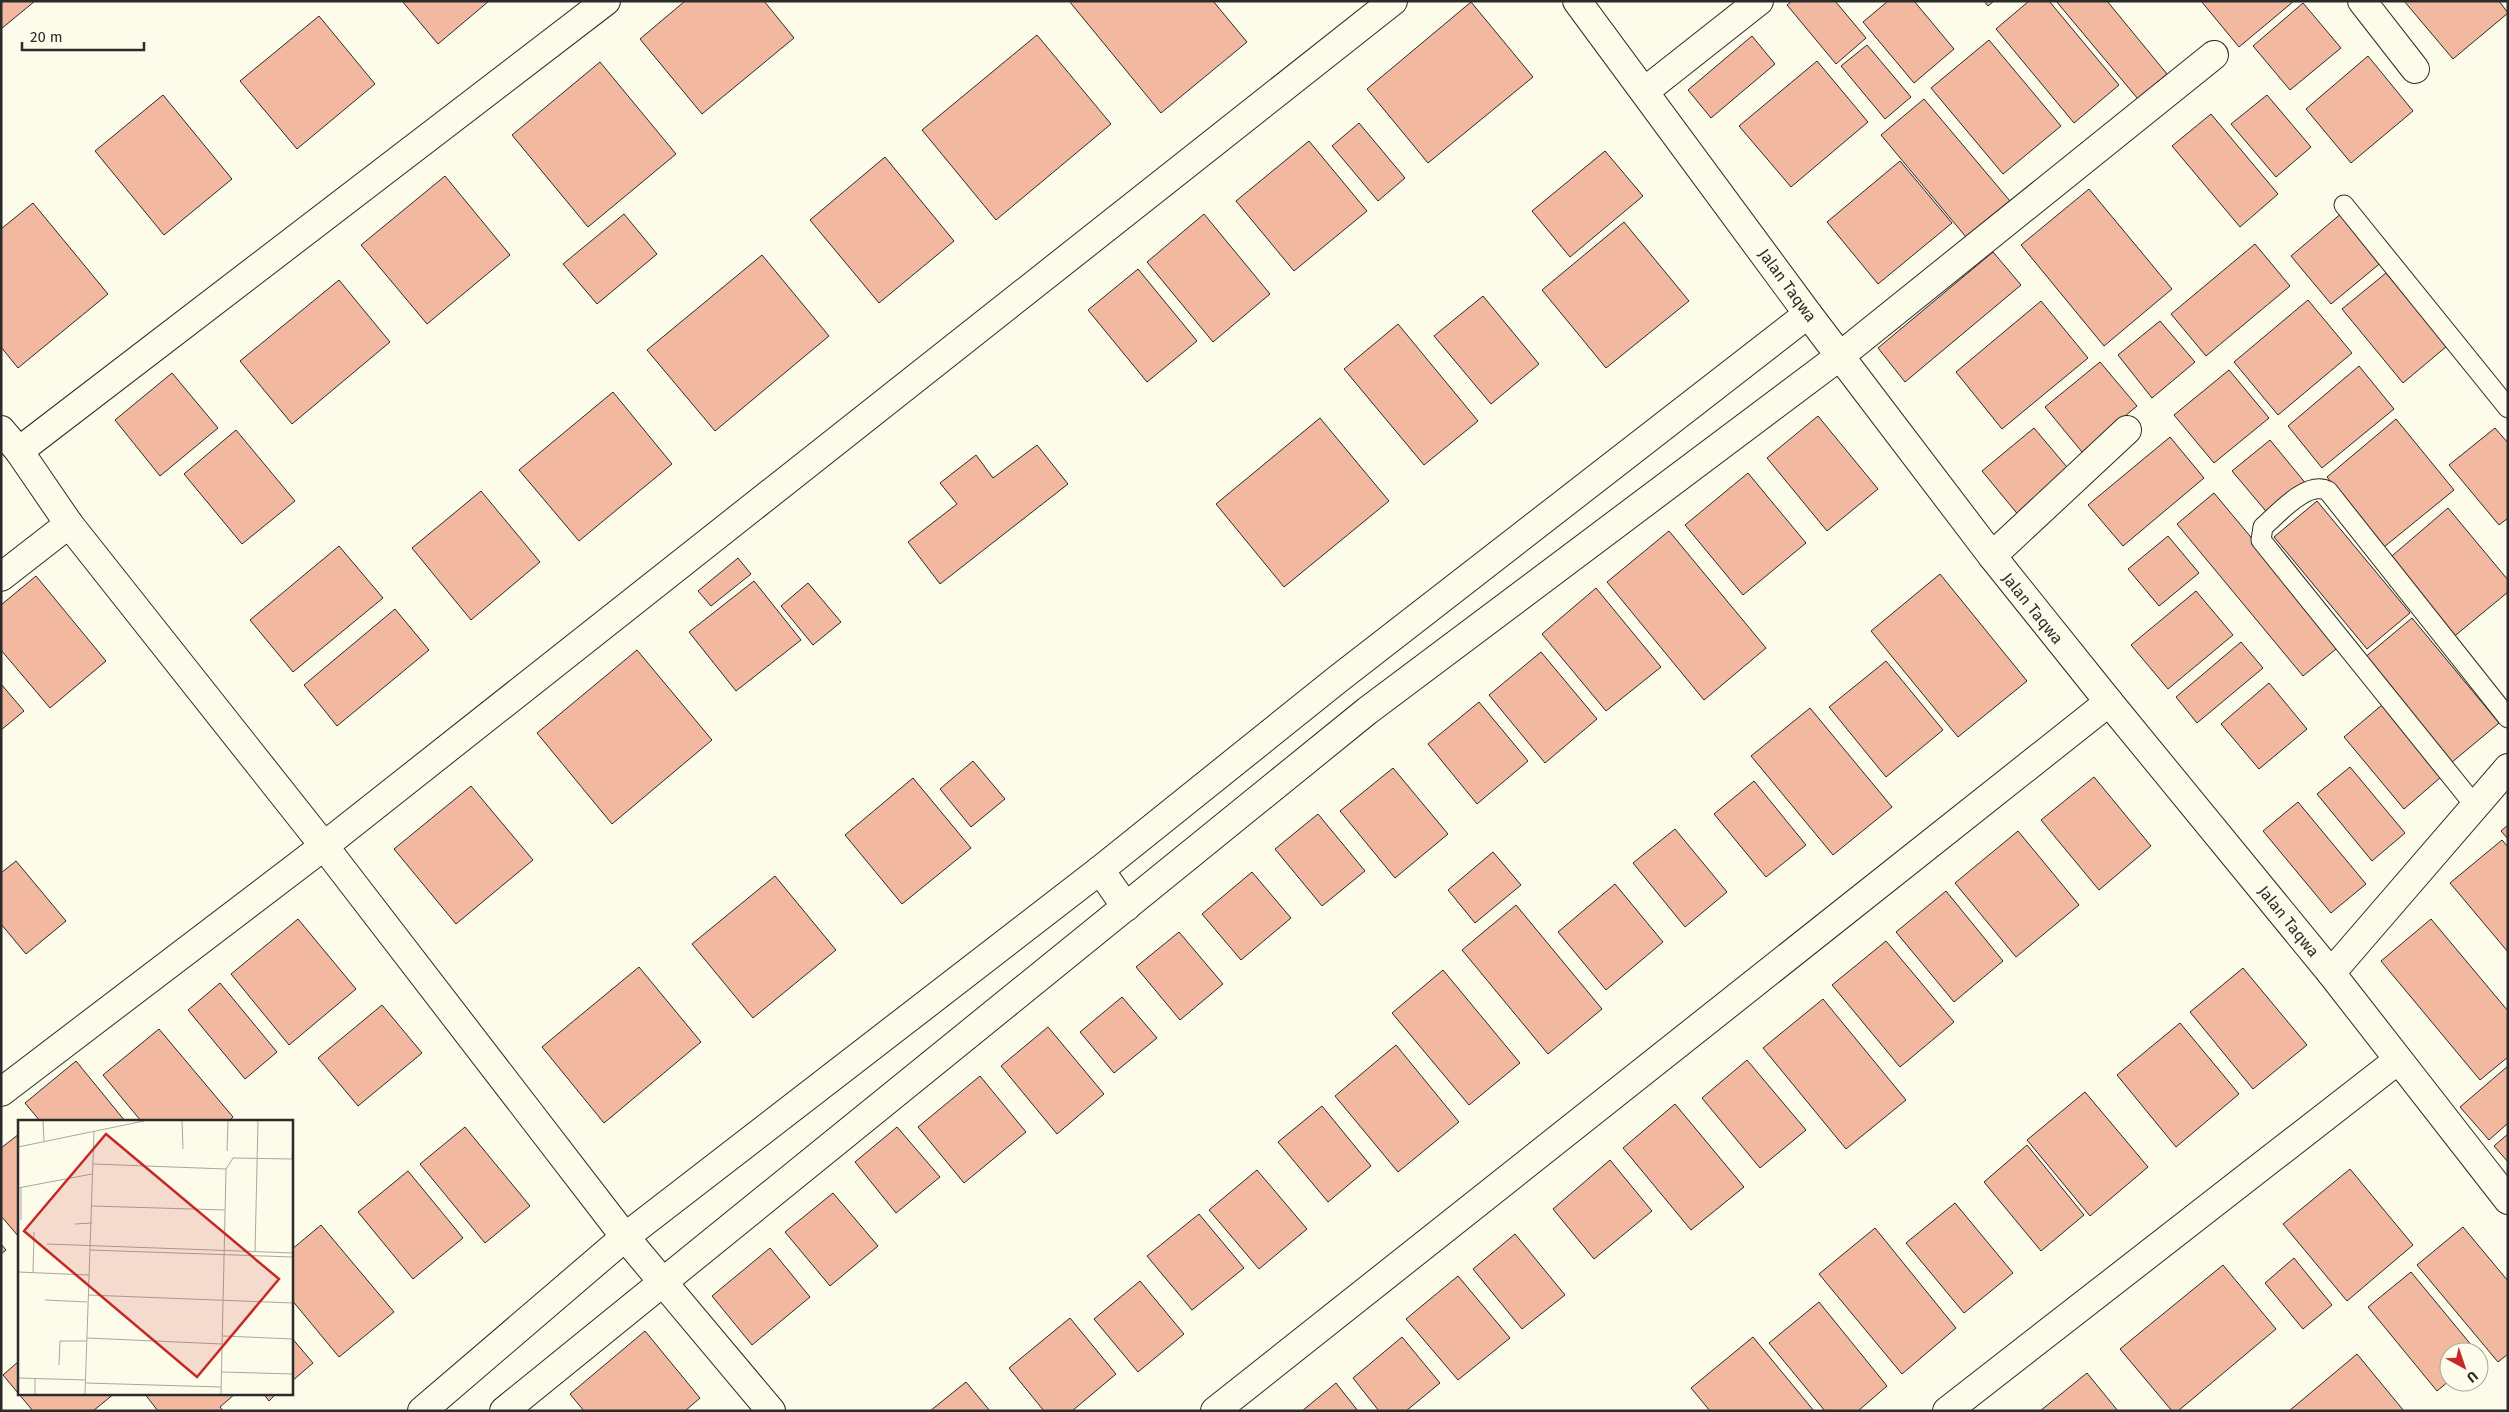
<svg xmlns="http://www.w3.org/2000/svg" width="2509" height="1412" font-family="'Fira Sans',sans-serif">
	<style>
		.building { fill: #f2b8a0; stroke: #2b2b2b }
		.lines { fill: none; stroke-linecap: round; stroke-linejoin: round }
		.service-casing { stroke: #2b2b2b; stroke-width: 21 }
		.minor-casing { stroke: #2b2b2b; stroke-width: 30 }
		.service { stroke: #fdfbea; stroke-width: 19 }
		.minor { stroke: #fdfbea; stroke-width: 28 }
		.labels { text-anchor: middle; stroke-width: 4; stroke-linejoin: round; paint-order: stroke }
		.street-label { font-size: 16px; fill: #2b2b2b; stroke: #fdfbea }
		.inset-road { fill: none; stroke: #a9a89e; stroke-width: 1 }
		.view { fill: #c62828; fill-opacity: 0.15; stroke: #c62828; stroke-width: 2.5 }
		.inset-edge { fill: none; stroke: #2b2b2b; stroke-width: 2.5 }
	</style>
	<rect width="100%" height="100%" fill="#fdfbea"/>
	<g class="building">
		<path d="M1,1H35L1,29Z"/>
		<path d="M402,1H489L438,44Z"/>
		<path d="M685,1H764L794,38L702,114L640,39Z"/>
		<path d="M1069,1H1213L1247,42L1161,113Z"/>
		<path d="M1792,1H1835L1866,38L1836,64L1787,5Z"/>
		<path d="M1888,1H1914L1954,49L1914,83L1863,22Z"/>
		<path d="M1984,1H1994L1988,6Z"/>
		<path d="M2029,1H2049L2119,85L2074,123L1996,29Z"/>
		<path d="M2056,1H2107L2167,74L2138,99Z"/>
		<path d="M2201,1H2294L2239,47Z"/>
		<path d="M2404,1H2499L2508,13L2453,59Z"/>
		<path d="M1471,2L1533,77L1428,163L1367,89Z"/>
		<path d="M2303,3L2341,48L2290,90L2253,46Z"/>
		<path d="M319,16L375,84L297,149L240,81Z"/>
		<path d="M1037,35L1111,124L996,220L922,130Z"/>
		<path d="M1752,36L1775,64L1711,118L1688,90Z"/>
		<path d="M1989,40L2061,126L2003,174L1931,88Z"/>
		<path d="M1867,45L1911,97L1885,119L1841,66Z"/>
		<path d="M2368,56L2413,111L2351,163L2306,109Z"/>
		<path d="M1817,61L1868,122L1791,187L1739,126Z"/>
		<path d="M600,62L676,154L588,227L512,135Z"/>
		<path d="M163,95L232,179L164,235L95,151Z"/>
		<path d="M2267,95L2311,147L2276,177L2231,124Z"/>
		<path d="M1924,99L2010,201L1966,237L1881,135Z"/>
		<path d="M2211,114L2278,194L2240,227L2172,146Z"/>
		<path d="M1359,123L1405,178L1378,201L1332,146Z"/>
		<path d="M1309,141L1367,211L1294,271L1236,201Z"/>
		<path d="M1605,151L1643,196L1570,257L1532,211Z"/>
		<path d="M885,157L954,241L879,303L810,220Z"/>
		<path d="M1900,161L1952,223L1878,284L1827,222Z"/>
		<path d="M445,176L510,255L427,324L361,245Z"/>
		<path d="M2089,189L2172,289L2104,346L2021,245Z"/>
		<path d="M33,203L108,294L18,368L1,347V229Z"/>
		<path d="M2343,212L2383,261L2331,304L2291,256Z"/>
		<path d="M624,214L657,254L597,304L563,264Z"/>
		<path d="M1204,214L1270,294L1213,342L1147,262Z"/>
		<path d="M1624,222L1689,301L1606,368L1542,290Z"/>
		<path d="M2255,244L2290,286L2206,356L2171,314Z"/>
		<path d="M1993,252L2021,285L1905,382L1878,348Z"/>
		<path d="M762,255L829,336L715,431L647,350Z"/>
		<path d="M1138,269L1197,341L1147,382L1088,310Z"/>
		<path d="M2386,273L2447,346L2403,383L2342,309Z"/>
		<path d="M339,280L390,342L292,424L240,361Z"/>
		<path d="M1483,296L1539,364L1491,404L1434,336Z"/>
		<path d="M2308,300L2352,353L2278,415L2234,362Z"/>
		<path d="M2041,301L2088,358L2002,429L1956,372Z"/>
		<path d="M2160,321L2195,362L2152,398L2118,355Z"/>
		<path d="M1398,324L1478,421L1424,465L1344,369Z"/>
		<path d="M2100,362L2137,406L2082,452L2045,407Z"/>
		<path d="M2359,366L2394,409L2322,468L2288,426Z"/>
		<path d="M2229,370L2269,418L2214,463L2174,415Z"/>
		<path d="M172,373L218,428L160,476L115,420Z"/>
		<path d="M613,392L672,464L579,541L519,470Z"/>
		<path d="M1818,416L1878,489L1827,531L1767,458Z"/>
		<path d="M1320,418L1389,501L1284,587L1216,504Z"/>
		<path d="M2396,419L2454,490L2384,547L2327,477Z"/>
		<path d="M2034,428L2072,473L2020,517L1982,471Z"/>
		<path d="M2495,428L2508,443V518L2499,525L2449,465Z"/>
		<path d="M236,430L295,501L242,544L184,474Z"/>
		<path d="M2170,437L2204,478L2123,546L2088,505Z"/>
		<path d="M2270,440L2307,485L2270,516L2232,471Z"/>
		<path d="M1037,445L1068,484L940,584L908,542L957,504L940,483L976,455L993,478Z"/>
		<path d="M1748,473L1806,543L1743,595L1685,525Z"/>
		<path d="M481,491L540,562L471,620L412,548Z"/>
		<path d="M2214,493L2341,645L2303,676L2177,524Z"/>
		<path d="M2317,501L2410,613L2367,649L2274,537Z"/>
		<path d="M2448,508L2508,580V592L2451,639L2386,561Z"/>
		<path d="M1669,531L1766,648L1704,700L1607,582Z"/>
		<path d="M2168,536L2199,573L2159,606L2128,569Z"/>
		<path d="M339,546L383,598L293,672L250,620Z"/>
		<path d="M738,558L751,574L711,606L698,591Z"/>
		<path d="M1940,574L2027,681L1958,737L1871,631Z"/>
		<path d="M36,576L106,661L50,708L1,650V605Z"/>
		<path d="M754,581L801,640L736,691L689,632Z"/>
		<path d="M808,583L841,622L813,645L781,606Z"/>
		<path d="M1596,588L1661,667L1606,711L1542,634Z"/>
		<path d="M2196,591L2233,635L2168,689L2131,645Z"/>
		<path d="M395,609L429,650L337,726L304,685Z"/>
		<path d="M2412,618L2499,723L2451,763L2363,659Z"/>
		<path d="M2241,642L2263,668L2197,723L2176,697Z"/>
		<path d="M637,650L712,740L612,824L537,733Z"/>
		<path d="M1541,652L1597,719L1545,763L1489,695Z"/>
		<path d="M1886,661L1943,730L1886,777L1829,707Z"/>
		<path d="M2269,683L2307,729L2259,769L2221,724Z"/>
		<path d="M1,684L24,711L1,730Z"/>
		<path d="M1479,702L1528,761L1477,804L1428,744Z"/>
		<path d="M2382,705L2441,777L2404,809L2344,737Z"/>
		<path d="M1810,708L1892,807L1833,855L1751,756Z"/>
		<path d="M973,761L1005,799L971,827L940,789Z"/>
		<path d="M2350,767L2405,833L2372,861L2317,794Z"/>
		<path d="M1393,768L1448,834L1395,878L1340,811Z"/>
		<path d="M2094,777L2151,846L2099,890L2041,820Z"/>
		<path d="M913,778L971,848L902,904L845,835Z"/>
		<path d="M1754,781L1806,845L1766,877L1714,814Z"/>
		<path d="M471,786L533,860L456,924L394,849Z"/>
		<path d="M2298,802L2366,884L2331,913L2263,831Z"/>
		<path d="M1318,814L1365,871L1322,906L1275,849Z"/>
		<path d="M2508,825V839L2501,831Z"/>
		<path d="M1675,829L1727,892L1685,927L1633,863Z"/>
		<path d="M2018,831L2079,905L2016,957L1955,883Z"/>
		<path d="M2502,840L2508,847V952L2450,883Z"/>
		<path d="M1493,852L1521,885L1475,923L1448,890Z"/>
		<path d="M16,861L66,921L26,954L1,924V873Z"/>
		<path d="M1252,872L1291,918L1241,960L1202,914Z"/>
		<path d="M775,876L836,950L753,1018L692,944Z"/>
		<path d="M1615,884L1663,942L1606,990L1558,932Z"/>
		<path d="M1946,891L2003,961L1954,1002L1896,932Z"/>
		<path d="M1516,905L1602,1009L1548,1054L1462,950Z"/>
		<path d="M298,919L356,989L289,1045L231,974Z"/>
		<path d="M2431,919L2508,1011V1057L2480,1080L2381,961Z"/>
		<path d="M1179,932L1223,984L1180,1020L1136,967Z"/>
		<path d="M1886,941L1954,1022L1900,1067L1832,985Z"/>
		<path d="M639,967L701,1042L604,1123L542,1047Z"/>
		<path d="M2243,968L2307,1045L2253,1089L2190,1012Z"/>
		<path d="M1443,970L1520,1063L1469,1105L1392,1013Z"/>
		<path d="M220,983L277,1052L245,1079L188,1010Z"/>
		<path d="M1122,997L1157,1038L1114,1073L1080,1032Z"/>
		<path d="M1823,999L1906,1100L1846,1149L1763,1048Z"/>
		<path d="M382,1005L422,1053L358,1106L318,1058Z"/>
		<path d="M2180,1023L2239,1094L2176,1147L2117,1075Z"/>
		<path d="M1048,1027L1104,1094L1057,1134L1001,1066Z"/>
		<path d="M159,1029L233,1117L229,1121H141L103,1075Z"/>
		<path d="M1396,1045L1459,1122L1398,1172L1335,1096Z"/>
		<path d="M1747,1060L1806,1130L1760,1168L1702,1098Z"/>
		<path d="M76,1061L125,1121H40L25,1103Z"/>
		<path d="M2508,1066V1123L2489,1140L2460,1107Z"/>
		<path d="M980,1076L1026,1132L964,1183L918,1127Z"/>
		<path d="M2085,1092L2148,1167L2090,1216L2027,1140Z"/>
		<path d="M1675,1104L1744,1187L1691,1230L1623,1148Z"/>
		<path d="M1322,1106L1371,1166L1328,1202L1278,1142Z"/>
		<path d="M465,1127L530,1206L485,1243L420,1164Z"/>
		<path d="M897,1127L940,1177L896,1213L855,1162Z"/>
		<path d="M19,1134V1237L1,1216V1148Z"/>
		<path d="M2508,1134V1162L2494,1146Z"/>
		<path d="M2027,1145L2084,1215L2041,1251L1984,1182Z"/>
		<path d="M1610,1160L1652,1211L1594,1259L1553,1209Z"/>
		<path d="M2350,1169L2413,1245L2347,1301L2283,1224Z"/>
		<path d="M1257,1170L1307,1229L1259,1269L1209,1210Z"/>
		<path d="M408,1171L463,1238L413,1279L358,1212Z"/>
		<path d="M833,1193L878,1246L830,1286L785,1232Z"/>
		<path d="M1955,1203L2013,1273L1964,1313L1906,1243Z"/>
		<path d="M1199,1214L1244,1268L1192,1310L1147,1256Z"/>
		<path d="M321,1225L394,1312L339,1357L291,1299V1250Z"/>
		<path d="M2463,1227L2508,1281V1354L2498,1362L2417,1265Z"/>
		<path d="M1875,1228L1956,1328L1902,1374L1819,1274Z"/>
		<path d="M1515,1234L1565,1295L1522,1329L1473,1269Z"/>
		<path d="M1,1244L6,1250L1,1254Z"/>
		<path d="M770,1248L810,1297L752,1345L712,1296Z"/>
		<path d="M2294,1258L2332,1305L2303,1329L2265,1283Z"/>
		<path d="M2223,1265L2276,1329L2178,1411H2172L2120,1349Z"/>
		<path d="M2411,1272L2477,1352H2449V1381L2437,1391L2368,1307Z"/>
		<path d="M1458,1276L1510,1338L1458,1380L1406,1319Z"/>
		<path d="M1140,1281L1184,1334L1138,1372L1094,1319Z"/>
		<path d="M1819,1302L1887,1386L1858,1411H1825L1769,1343Z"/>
		<path d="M1070,1318L1116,1374L1072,1411H1044L1009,1368Z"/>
		<path d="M645,1331L700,1398L685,1411H584L570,1394Z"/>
		<path d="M291,1337L313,1363L291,1382Z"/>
		<path d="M1402,1337L1440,1383L1406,1411H1379L1353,1378Z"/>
		<path d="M1753,1337L1814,1411H1710L1691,1388Z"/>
		<path d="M2357,1354L2404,1411H2289Z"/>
		<path d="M19,1361V1393H115L93,1411H33L3,1375Z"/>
		<path d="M2087,1373L2118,1411H2040Z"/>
		<path d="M966,1382L990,1411H930Z"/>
		<path d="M1336,1383L1358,1411H1302Z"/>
		<path d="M144,1393H236L220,1407L223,1411H158Z"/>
		<path d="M263,1393H277L269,1401Z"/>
	</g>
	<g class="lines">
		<g class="service-casing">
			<g id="service">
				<path d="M2344,205L2508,408"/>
				<path d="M2476,807L2261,540L2263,527C2278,514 2307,480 2328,491L2508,718"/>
			</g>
		</g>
		<g class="minor-casing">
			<g id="minor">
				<path d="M1577,1L1808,314L1992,556L2109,702L2331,973L2508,1200"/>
				<path d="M2362,1L2415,69"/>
				<path d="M1645,91L1759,1"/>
				<path d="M1,430L19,451L69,524L324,846L625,1237L771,1411"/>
				<path d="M19,451L606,1"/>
				<path d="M1992,556L2127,430"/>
				<path d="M1,577L69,524"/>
				<path d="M1100,870L1126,907"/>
				<path d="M2331,973L2508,768"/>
				<path d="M1,1092L324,846L1393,1"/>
				<path d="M422,1411L625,1237L1100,870L1338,679L1808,314"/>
				<path d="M504,1411L1367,711L1840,356L2214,55"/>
				<path d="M1215,1411L2109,702"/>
				<path d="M1947,1411L2398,1060"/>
			</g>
		</g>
		<use href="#service" class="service"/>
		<use href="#minor" class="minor"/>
	</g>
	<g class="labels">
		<g class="street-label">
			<text transform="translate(1788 285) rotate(54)" y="6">Jalan Taqwa</text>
			<text transform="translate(2033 608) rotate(51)" y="6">Jalan Taqwa</text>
			<text transform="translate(2289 921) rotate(51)" y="6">Jalan Taqwa</text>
		</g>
	</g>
	<g transform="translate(18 1120)">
		<rect width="275" height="275" fill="#fdfbea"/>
		<path class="inset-road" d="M25,1L26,21M164,1L165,29M0,27L126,1M209,31L210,1M274,39L275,15M75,44L208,49L215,38L275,39M0,68L74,54M3,68V100M74,86L207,90M57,104L74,103M29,124L275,133M72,130L275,137M237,132L240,1M0,152L71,155M15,153L16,112M70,175L275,183M27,180L69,182M205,216L275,219M69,218L204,224M41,245L42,221H69M204,252L275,254M0,258L68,260M68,263L203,267M17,274V258M67,274L76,11M203,274L208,49"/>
		<path class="view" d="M88,14L261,159L179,257L6,111Z"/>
		<rect width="275" height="275" class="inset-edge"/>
	</g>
	<rect width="2509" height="1412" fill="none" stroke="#2b2b2b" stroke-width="5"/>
	<g transform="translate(2464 1367) rotate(140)"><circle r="24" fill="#fdfbea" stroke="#a9a89e"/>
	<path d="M0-4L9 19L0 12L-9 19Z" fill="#c62828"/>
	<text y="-8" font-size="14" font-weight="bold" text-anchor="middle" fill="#2b2b2b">U</text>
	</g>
	<path d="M22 42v8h122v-8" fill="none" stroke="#2b2b2b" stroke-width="2.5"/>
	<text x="30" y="42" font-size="15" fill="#2b2b2b" stroke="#fdfbea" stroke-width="4" paint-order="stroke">20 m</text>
</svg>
